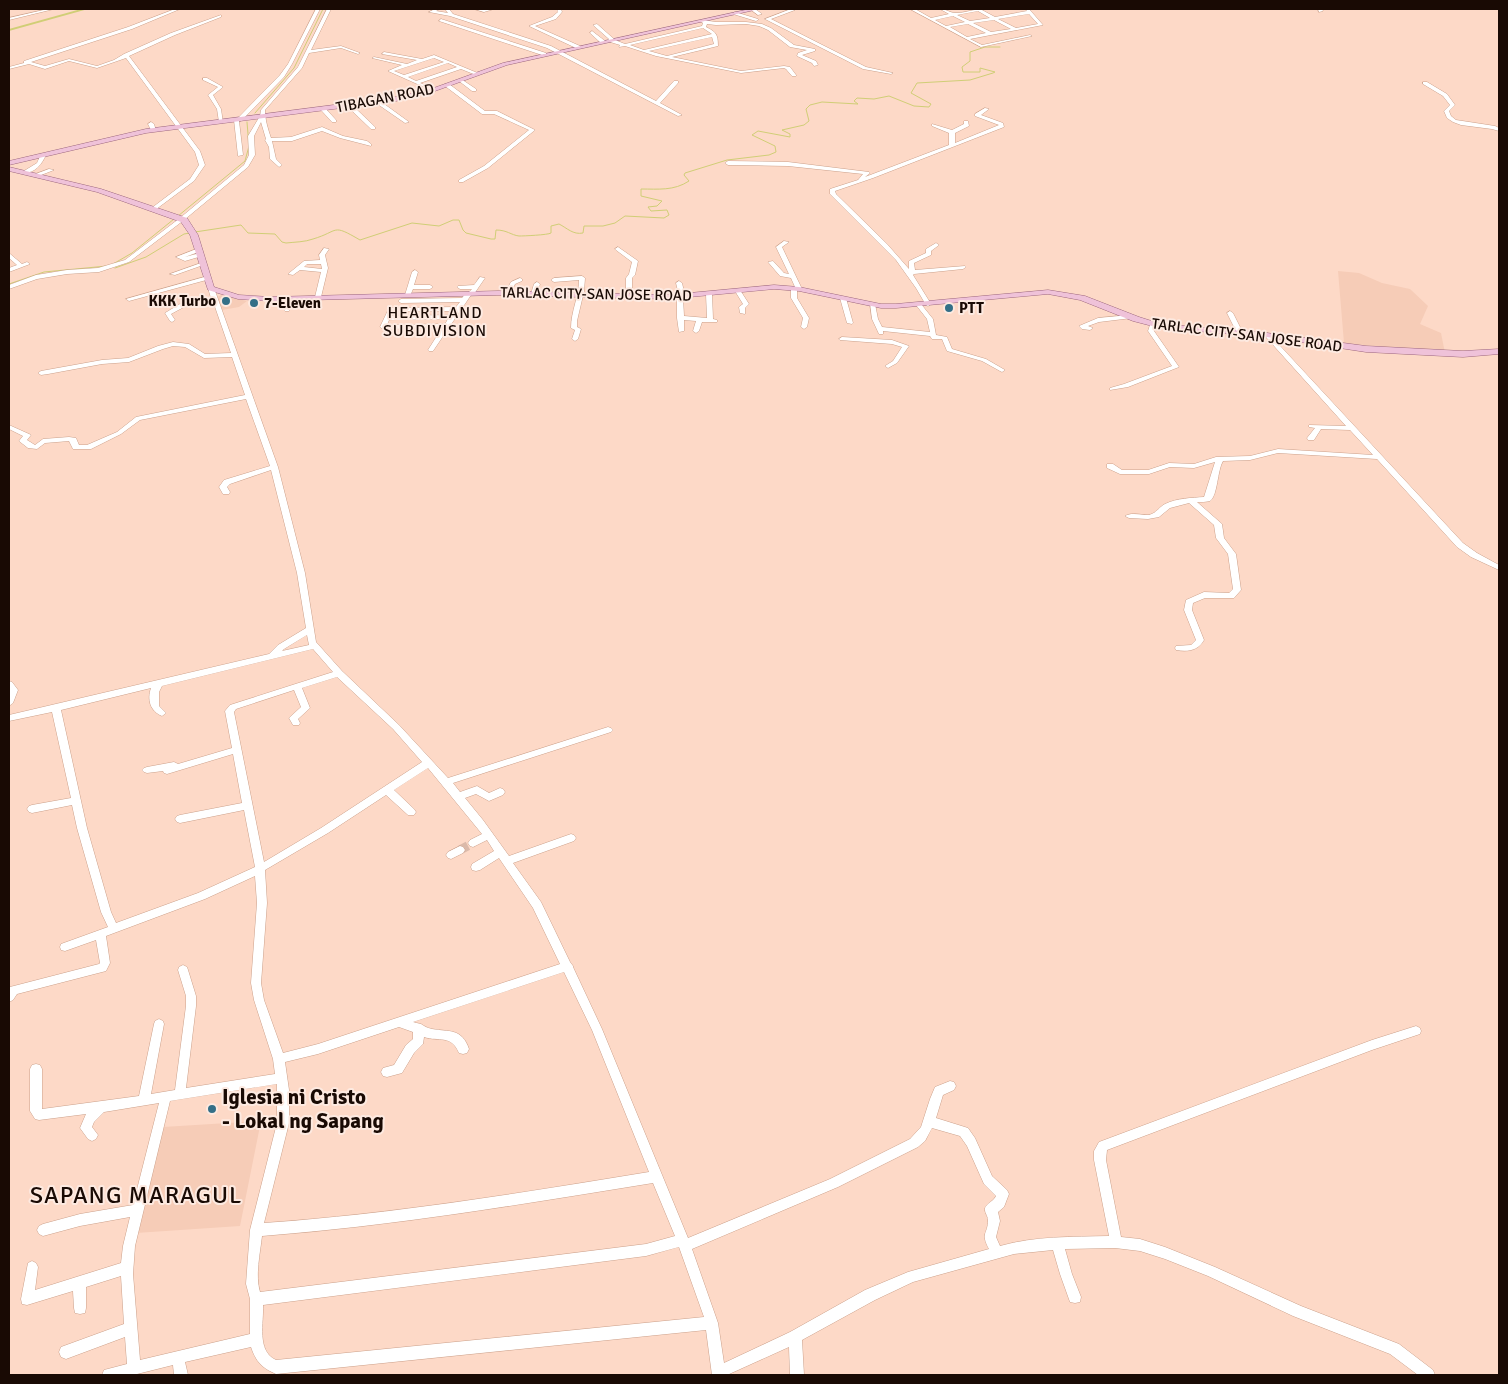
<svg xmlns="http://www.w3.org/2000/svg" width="1508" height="1384" font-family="Signika,sans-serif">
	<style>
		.built { fill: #f6ccb7 }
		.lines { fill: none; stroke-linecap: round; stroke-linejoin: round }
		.stream { stroke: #d0ce76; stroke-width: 1 }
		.river { fill: #d0ce76; fill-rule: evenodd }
		.minor-tunnel { stroke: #dbbaaa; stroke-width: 9; stroke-dasharray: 9 5; stroke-linecap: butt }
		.minor-casing { stroke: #cca18b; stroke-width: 1 }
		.major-casing { stroke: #9d677e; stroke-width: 1 }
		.minor { fill: #fff; fill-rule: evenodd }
		.major { fill: #efc2d9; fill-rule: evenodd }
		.poi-dot { fill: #346f87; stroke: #fdeae1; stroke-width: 2 }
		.labels { text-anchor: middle; stroke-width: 4; stroke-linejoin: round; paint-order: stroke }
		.far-street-label { font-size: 15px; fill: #190a04; stroke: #fdeae1 }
		.far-poi-label { font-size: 15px; font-weight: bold; fill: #190a04; stroke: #fdeae1; text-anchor: start }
		.far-neighbourhood-label { font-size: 16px; letter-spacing: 1px; fill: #190a04; stroke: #fdeae1 }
		.near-poi-label { font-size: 21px; font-weight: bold; fill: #190a04; stroke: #fdeae1; text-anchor: start }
		.near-quarter-label { font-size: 24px; letter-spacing: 1px; fill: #190a04; stroke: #fdeae1 }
	</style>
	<rect width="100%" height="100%" fill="#fdd9c7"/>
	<g class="built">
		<path d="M1338,271L1359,273L1382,283L1410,289L1428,306L1420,324L1441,333L1445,353L1344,343Z"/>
		<path d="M221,295L247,301L239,307L222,310L216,298Z"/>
		<path d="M261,1121L240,1226L136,1233L163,1127Z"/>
	</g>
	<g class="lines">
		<g class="stream">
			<path d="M255,113L294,68L323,9"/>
			<path d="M178,216L245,161L249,146L247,122"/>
			<path d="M195,232L241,225L248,233L275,234L282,242L286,243C295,242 305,242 313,239C340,231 331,223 360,240L412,223L439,226L453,220H459L463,230L466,233L491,239H495L496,230C507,230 511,235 519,236C523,236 548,235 551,233V226L559,224C567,228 573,235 583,233L584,226H603L615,223L625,216L664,218L669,215L667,210L651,211L648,207L657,206L662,201L641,196V189C658,189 674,191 689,181L684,175L685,173L727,160L769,155L776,152L775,146L752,135L758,131L790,137V134L782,130L804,125L809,121L806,109L810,105L822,102L858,104L854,101L857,98L874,99L889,96L914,106L929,107L931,104L911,93L917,83L970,80L993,73L995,72L980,68V72H963L962,67L970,61V52L985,47H1000"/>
			<path d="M113,264L132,253L174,219"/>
			<path d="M115,268L146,257L184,234L190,233"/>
			<path d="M9,284L44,272L107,266"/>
		</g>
		<path class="river" d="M81,9H88L9,31V29Z"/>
		<path class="minor-tunnel" d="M460,850L473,843"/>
		<g class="minor-casing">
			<g id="minor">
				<path d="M48,9H54L9,20V18Z"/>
				<path d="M175,9H180L132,29L31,62L45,66L69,59L97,66L114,60L124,54L171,33L221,15V17L175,35L129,56L200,151L205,165L194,181L155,210L152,208L153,207L190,179L199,165L195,152L126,58L97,68L69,61L45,69L29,64L9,69V67L24,63V61L128,27Z"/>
				<path d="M316,9H320L292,64L284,77L241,121H239L243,155L238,156L234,120L237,119L280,75L288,64Z"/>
				<path d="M327,9H331L311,50L341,46L360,53L358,54L341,48L309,53L302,68L265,110C265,120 268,129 271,138L291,137L322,127L343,136L367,141L371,144V146L340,138L322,131L292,141H272L276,159L282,165L279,167L270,159L269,147L265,140L266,139L261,122L254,136L255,155L248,167L184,220L129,262L99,272L67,274L37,279L9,289V285L36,275L67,270L98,268L125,260L180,218L244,165L249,155L248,136L260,116L261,110L298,67Z"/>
				<path d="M435,9H440L436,11L448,13L445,9H449L453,14L551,46L656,101L674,81H678V83L660,103L682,115L678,116L547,48L450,16L429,12Z"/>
				<path d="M474,9H494L484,12Z"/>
				<path d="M557,9H561L562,12L556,19L535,26L580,46V48H576L529,26L552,17L558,12Z"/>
				<path d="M750,9H755L762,14L758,15Z"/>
				<path d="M791,9L795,10L771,19L866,67L893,73L891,74L863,69L765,19Z"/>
				<path d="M910,9H915L931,18L949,14L940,9C946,9 950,13 956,13C965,13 974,9 984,9L982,10L995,17L1027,11L1025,9H1029L1043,25L970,39L982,45L1030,35L1032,36L981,47ZM978,11L990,18L970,21L957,15ZM1029,14L1038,24L1016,28L998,19ZM953,16L965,22L946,26L935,20ZM994,20L1011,29L991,32L973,23ZM968,24L986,33L967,37L950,27Z"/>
				<path d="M1318,9H1322L1323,11L1319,12Z"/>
				<path d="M735,12L758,19V20L756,21L733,14Z"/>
				<path d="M441,19L546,53V54L542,55L439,21Z"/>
				<path d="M702,20L716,22H746L762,24L771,28L794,45L815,49V51L802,55L816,61L818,65L814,66L812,63L797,56L798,53L807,50L790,47L768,30L759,26L746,24L716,25L707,24L706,27C716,32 718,34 718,46L672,57L741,71L784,66L790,67L796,75V76H792L786,69L784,68L741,73L656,56L625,46L619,47L620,45L607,41L609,39L593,25L597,24L615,40L625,44L702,26L703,23L700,21ZM703,28L712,34L644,50L630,45ZM712,37L714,44L667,56L649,51Z"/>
				<path d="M592,31L605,41V43H601L590,33Z"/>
				<path d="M384,52L422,59L434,55L480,74L476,75L461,69L420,83L435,89V90L433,91L388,71L402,65L372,58L374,57L407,64L417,60L382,54ZM434,58L444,62L404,75L394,71ZM448,63L457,67L416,81L408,77Z"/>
				<path d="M203,78H207L223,87L213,95L221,109L223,123L219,122L217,109L208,95L218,87L203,80Z"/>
				<path d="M461,79L476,89V91H472L459,81V80Z"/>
				<path d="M1423,82H1427L1447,94L1455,105L1449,111L1451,116L1456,120L1495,126L1499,128V131L1492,129L1461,125L1453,122L1447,118L1444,111L1450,105L1443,96L1423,84Z"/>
				<path d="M445,84H449L485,111H497L535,130L488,168L463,182H459V180L484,166L529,130L494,114H482L445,86Z"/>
				<path d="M391,96L395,98V100L390,99H377L375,98Z"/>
				<path d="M376,101H380L409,122L405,123L376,103Z"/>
				<path d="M348,105H352L375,127V129H371L348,107Z"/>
				<path d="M321,108H325L336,120V122H332L321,110Z"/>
				<path d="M985,108L989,109L981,115L1003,123L1004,127L873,178L835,191L836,194L887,244L909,269V261L926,253V249L936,243L939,245L931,251V255L914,263L915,270L965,266L966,267L963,269L914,274L913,275L931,304L928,306L926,305L916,288L896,260L830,194V189L858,180L863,174L788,166L728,165L725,163L728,161L788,162L869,172L870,173L865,177L949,145V133L932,126V124L952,130L964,124V121H968L969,126L955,133V143L999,125L975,116V114Z"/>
				<path d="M151,122L154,124L156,131L151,130L148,124Z"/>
				<path d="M41,154L46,155C42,164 35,173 24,173V171L37,163Z"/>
				<path d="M49,169L54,170L36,177L33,175Z"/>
				<path d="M784,241L789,242L782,247L802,289L797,290V298L809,318L807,327L804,329L801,327L803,318L791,298V289L795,287L791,278L780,276L768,262L773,261L784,273L789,274L776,247Z"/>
				<path d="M618,247L638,261L635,275L632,278V288L626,298L624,299L621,297L626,288V278L629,274L632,262L616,250L615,249Z"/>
				<path d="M199,248L201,249V251L185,257L200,253L202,254V256L185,261L176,257Z"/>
				<path d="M324,248L329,249L325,255L328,268L321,297L318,299L315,297L321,272L300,270L293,275L288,274L304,261L320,260L319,255ZM307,264H321L322,269L304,267Z"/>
				<path d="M9,253L22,264L27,262L30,264L9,272V268L17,265L9,258Z"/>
				<path d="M201,263L206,264L175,275L170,274Z"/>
				<path d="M415,270L418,272L414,285H430L433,287L430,289H413L410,296H406L405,295L412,272Z"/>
				<path d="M208,276L210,277V279L129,301L126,299Z"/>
				<path d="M582,276L585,278L584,291L577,321V327L581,329L578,339L575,341L572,339L575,330L571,328C571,311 579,297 579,280L554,282L551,280L554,278Z"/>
				<path d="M480,277L485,278L474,294L471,295L433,351H429L428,350L442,328L383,329L380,327L389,308L456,307L460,302L401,303L398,301L401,299L462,298L466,293L469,292L472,289H460L457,287L458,286L474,285ZM393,311H454L451,315L391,316ZM448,319L445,324L387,325L389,320Z"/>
				<path d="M520,278L522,279V281L515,284L510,294H506L505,293L511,282Z"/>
				<path d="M679,281L682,283L685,296L683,298L684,316L707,318L706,294L709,292L712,294L713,319L717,320V322H702L699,331L696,333L693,331L696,321L684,320V331L679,332L677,318V297L679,295L676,283Z"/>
				<path d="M537,282L540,284L537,294L532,295L531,294L534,284Z"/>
				<path d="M211,286L214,288L278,467L305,573L316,642L342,671L399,725L448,778L608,727L611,728L613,730L611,732L453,783L460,792L477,786L489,793L500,788L503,789L505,792L503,795L489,801L476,794L465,798L483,820L509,856L571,834L574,835L576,838L574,841L513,863L541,902L570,962L573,966V967L602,1029L688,1238L830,1179L910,1139L921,1127L930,1099L935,1087L950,1081L954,1082L956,1086L954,1090L943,1095L936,1118L968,1128L975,1138L992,1176L1007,1190L1009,1194L1004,1207L998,1212L1000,1221L996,1237L1000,1246C1035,1236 1072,1237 1109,1236L1094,1160V1151L1099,1142L1372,1040L1416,1026L1420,1028L1421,1031L1420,1034L1372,1050L1107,1150L1106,1160L1121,1237L1140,1239L1165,1247L1215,1267L1301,1306L1399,1344L1433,1370L1435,1375H1418L1390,1354L1293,1316L1208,1276L1165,1259L1140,1251L1115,1248L1065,1249L1072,1274L1081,1297L1080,1302L1075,1303L1070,1302L1060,1274L1053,1250L1014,1254L913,1282L875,1300L802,1340L804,1375H790L789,1347L727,1375H712L706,1330L276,1374C262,1368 256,1362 251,1347L185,1362L188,1375H174L173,1365L133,1375H102L104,1370L127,1364L125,1337L66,1359L61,1357L59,1352L61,1347L124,1324L121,1276L86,1287V1308L85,1313L80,1314L75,1313L74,1308L73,1291L27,1305L22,1304L21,1299L28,1263L32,1261L36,1263L38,1267L35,1290L121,1263L123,1246L130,1217L80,1226L43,1236L39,1234L37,1230L39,1226L43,1224L80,1214L133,1205L159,1103L104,1112L94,1122L92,1127L98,1135L96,1139L92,1141L88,1139L80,1128L86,1114L39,1120L35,1119L30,1111V1069L32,1065L36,1064L40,1065L42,1069V1109L139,1096L154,1024L155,1021L159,1019L163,1021L164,1024L151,1094L175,1090L186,1006V996L178,970L179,967L183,965L187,967L188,970L196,996V1006L186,1088L275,1074L273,1059L254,1000L251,983L257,903L255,876L205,899L106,936L110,963L106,971L17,994L13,1000L9,1002V988L10,987L99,964L100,963L96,940L65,951L61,950L60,947L61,944L108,927L101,912L77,828L72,805L32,813L29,812L27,809L29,806L32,805L71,798L52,712L9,721V715L269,654L278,645L306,628L297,573L271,470L230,484L227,487L230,492L229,494H223L219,487L224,480L270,466L246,399L140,420L121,434L91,449H73L69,441L45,443L37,449L28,448L19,441L23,436L9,429V425L29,434L31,435L27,440L35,445L43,439L69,437L76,438L79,445H87L117,432L136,417L245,395L232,357L204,358L185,347L173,346L163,349L129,362L102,364L48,374L41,375L38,373L41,371L102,360L128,358L158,346L173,342L189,344L205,354L231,353L213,301L184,307L171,314L175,320L172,322L170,321L165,313L180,304L211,298L208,288ZM307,635L309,645L282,651L284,649ZM313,649L333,672L230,705L225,711L232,748L178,764L174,762L147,767L144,768L142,770L144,772L147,773L163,771L164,773L167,774L233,754L242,803L180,815L177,816L175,819L177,822L180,823L244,810L255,867L198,893L116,923L111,912L87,828L61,710L151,688C147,700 150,711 162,716L166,713L159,706V692L162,686ZM337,677L393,729L422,762L321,828L264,862L234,712L236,709L294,690L301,707L289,718L293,725H299L300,723L298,719L310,708L302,688ZM428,768L482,834L470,840L468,843L470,846L473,847L487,840L494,851L472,864L471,867L472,870L476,871L480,870L499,858L533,908L560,964L318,1044L283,1053L264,1000L261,983L267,903L265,870L328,833L386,795L408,815H414L416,812L414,809L394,790ZM564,972L592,1030L649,1172C521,1193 393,1214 264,1223L289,1123V1090L285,1062L318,1054L399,1027L413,1032V1039L406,1045L394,1065L383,1068L381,1072L383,1076L387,1077L402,1073L414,1053L423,1044L424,1037C439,1042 451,1034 459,1053L463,1054L467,1053L469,1049C462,1028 449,1032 432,1029C427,1028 424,1026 421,1024C418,1023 415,1023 413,1022ZM277,1084V1123L250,1230L246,1284L250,1299V1334L140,1360L133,1274L135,1246L170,1101ZM932,1128L960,1136L967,1146L984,1184L996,1196C994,1201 987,1203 985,1208C984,1212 988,1216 988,1220C988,1235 980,1232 989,1249L908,1272L865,1290L790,1332L724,1363L718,1323L692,1249L838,1187L918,1147L925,1141ZM653,1183L675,1236L646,1244L260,1292C255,1275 260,1254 262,1236C393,1226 523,1204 653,1183ZM679,1247L704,1317L276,1360C256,1351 264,1322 263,1305L646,1256Z"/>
				<path d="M736,290H740L749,304L745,308V314L740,313L739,307L743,304L735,291Z"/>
				<path d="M291,297L296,298L289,311H285L284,310Z"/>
				<path d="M841,297L846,298L853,323L852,324L847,323L840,298Z"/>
				<path d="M870,303L875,304L878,319L882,327L930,332L927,319L916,305L921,304L933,319L936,335L947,337L952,349L986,359L1005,370L1002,372L1000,371L982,361L947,351L942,339H932L930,336L883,331V334H879L872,319Z"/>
				<path d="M1230,311L1233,313L1243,333L1242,334L1237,333L1227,313Z"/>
				<path d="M1130,315L1132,316V318L1099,322L1088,326L1093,328L1090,330L1082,329L1079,326L1098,318Z"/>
				<path d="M1153,323L1156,325L1154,331L1179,367L1128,387L1110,390V388L1124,384L1172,366L1148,331L1150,325Z"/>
				<path d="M1267,333L1269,334L1463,543L1477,553L1499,565V570L1471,557L1457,547L1377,459L1278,453L1250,460L1223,461C1217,471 1218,495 1210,501C1207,502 1200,502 1197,502L1222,524L1224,538L1236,554L1241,590L1234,598H1205L1193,603L1192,610L1204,640C1198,651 1187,652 1176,650L1175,648L1176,646L1191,645L1196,640L1184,610L1186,600L1204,592L1229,593L1233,589L1228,554L1216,538L1214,525L1189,503L1170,508L1159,517L1148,519L1129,518L1125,516C1132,512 1140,515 1148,515C1156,514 1159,507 1165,504C1177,498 1192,498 1204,497L1215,462L1194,468L1170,467L1149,474H1120L1107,468V464H1113L1122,470H1148L1169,463L1194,464L1216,457L1250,456L1278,449L1373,455L1350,430L1321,429L1314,440H1308L1307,438L1315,428L1309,427V425L1346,426L1265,336L1264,335Z"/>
				<path d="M842,337L892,340L909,346L897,363L888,368L885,366L893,361L902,347L892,344L840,340L839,339Z"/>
				<path d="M9,681L12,682L18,690L13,703L9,706Z"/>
				<path d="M460,846L463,847L465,850L463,853L451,859L448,858L446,855L448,852Z"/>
			</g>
		</g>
		<g class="major-casing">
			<g id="major">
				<path d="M750,9H759L507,65L435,91L396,101L146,133L9,165V161L146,129L396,97L431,89L503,63Z"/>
				<path d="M9,167L101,189L187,218L198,235L214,287L239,295L270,297L498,291L668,295L774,285L799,287L881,304H896L1048,290L1085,296L1139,317L1161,324L1267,333L1366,346L1463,351L1499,349V354L1463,357L1366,352L1267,337L1160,328L1133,321L1080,300L1048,294L896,308H881L799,291L774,289L668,299L498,295L270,301L238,299L208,290L190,235L181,222L97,192L9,171Z"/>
			</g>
		</g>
		<use href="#minor" class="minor"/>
		<use href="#major" class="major"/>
	</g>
	<g class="poi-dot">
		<circle cx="226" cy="301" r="5"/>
		<circle cx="254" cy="303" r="5"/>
		<circle cx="949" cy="308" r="5"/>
		<circle cx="212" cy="1109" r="5"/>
	</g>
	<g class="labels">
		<g class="far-street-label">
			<text transform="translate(385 98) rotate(-11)" y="5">TIBAGAN ROAD</text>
			<text transform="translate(596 294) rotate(1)" y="5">TARLAC CITY-SAN JOSE ROAD</text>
			<text transform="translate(1247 335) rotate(7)" y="5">TARLAC CITY-SAN JOSE ROAD</text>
		</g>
		<g class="far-poi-label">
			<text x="216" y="306" text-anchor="end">KKK Turbo</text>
			<text x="264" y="308">7-Eleven</text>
			<text x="959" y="313">PTT</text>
		</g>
		<g class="far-neighbourhood-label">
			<text x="435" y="318">HEARTLAND<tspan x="435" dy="18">SUBDIVISION</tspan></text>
		</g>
		<g class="near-poi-label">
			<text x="222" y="1104">Iglesia ni Cristo<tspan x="222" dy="24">- Lokal ng Sapang</tspan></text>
		</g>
		<g class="near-quarter-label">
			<text x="136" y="1203">SAPANG MARAGUL</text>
		</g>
	</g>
	<rect width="1508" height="1384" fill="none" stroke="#190a04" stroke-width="20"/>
</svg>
